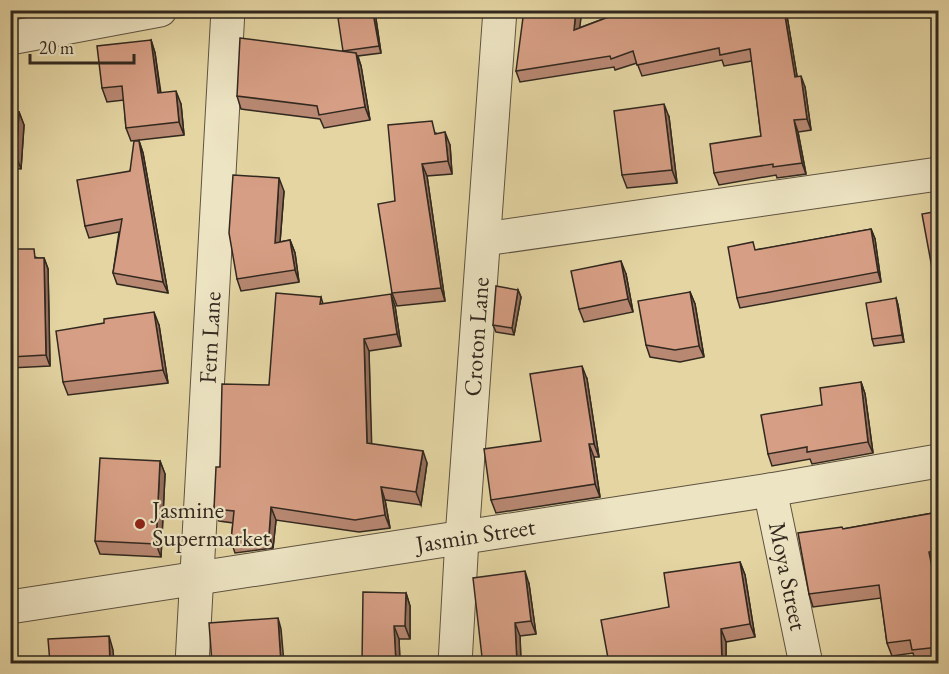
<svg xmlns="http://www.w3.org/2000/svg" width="949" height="674" font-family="'EB Garamond',serif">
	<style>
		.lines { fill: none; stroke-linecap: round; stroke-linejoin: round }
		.minor-casing { stroke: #5e5340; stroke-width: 35 }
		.minor { stroke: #ede4c3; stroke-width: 33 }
		.wall { fill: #b88872; stroke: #31281f; stroke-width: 1.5 }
		.shaded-wall { fill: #966f5c; stroke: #31281f; stroke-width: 1.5 }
		.building { fill: #d69e84; stroke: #31281f; stroke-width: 1.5 }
		.poi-dot { fill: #8f2418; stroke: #ede4c3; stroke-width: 2 }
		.labels { text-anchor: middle; stroke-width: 4.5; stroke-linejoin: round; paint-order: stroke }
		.street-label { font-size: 24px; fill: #31281f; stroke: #ede4c3 }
		.poi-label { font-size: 24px; fill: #31281f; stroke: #ede4c3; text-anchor: start }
	</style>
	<rect width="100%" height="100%" fill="#e4d5a3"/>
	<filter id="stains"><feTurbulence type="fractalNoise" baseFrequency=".00333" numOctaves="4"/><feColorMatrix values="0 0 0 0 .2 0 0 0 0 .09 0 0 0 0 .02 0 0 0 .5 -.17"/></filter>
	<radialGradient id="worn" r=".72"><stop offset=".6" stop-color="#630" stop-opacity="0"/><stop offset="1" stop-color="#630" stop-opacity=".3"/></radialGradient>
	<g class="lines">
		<g class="minor-casing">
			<g id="minor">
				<path d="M10,38L160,10"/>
				<path d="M485,239L938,174"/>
				<path id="s1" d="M770,490L806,664"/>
				<path id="s2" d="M10,607L770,490L938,461"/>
				<path id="s3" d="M192,664L228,10"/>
				<path id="s4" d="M455,664L462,538L500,10"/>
			</g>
		</g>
		<use href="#minor" class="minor"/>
	</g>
	<g class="wall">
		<path d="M582,10L579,28L627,10H786L797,76L805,87L811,130L798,132L806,174L777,178L776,175L719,185L714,173L761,136L752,61L724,66L722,60L642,76L637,63L615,70L614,67L520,82L516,71Z"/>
		<path d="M819,10H835L820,12Z"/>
		<path d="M376,19L381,53L358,56L361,66L370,120L324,128L320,119L241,109L237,96L343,51Z"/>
		<path d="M151,40L155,53L161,93L181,104L184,135L131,141L126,128L124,100L107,102L102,88Z"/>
		<path d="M10,111L19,112L24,125L21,169L10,168Z"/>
		<path d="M669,117L677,183L627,188L622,175Z"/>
		<path d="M436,133L450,145L452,174L427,176L445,301L397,306L392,293L395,201Z"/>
		<path d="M139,141L143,153L168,293L117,284L113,273L119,232L89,238L85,226L130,171Z"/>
		<path d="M284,191L280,242L290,240L295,253L299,282L241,291L237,279Z"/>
		<path d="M939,211V281H936L932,268Z"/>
		<path d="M871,229L875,239L881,282L740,308L737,298L756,250Z"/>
		<path d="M10,249L38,258H44L48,269L50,366L10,368Z"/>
		<path d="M626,274L633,312L584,322L579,309Z"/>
		<path d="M518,290L521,297L514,335L496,332L493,325Z"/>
		<path d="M690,292L695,304L704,357L680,362L650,357L646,345Z"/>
		<path d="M321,297L323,304L395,306L401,346L369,351L371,444L427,463L421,505L385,500L390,528L359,532L276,520L273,548L235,553L231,541L233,523L219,521L214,509L220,467L269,385Z"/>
		<path d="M896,298L898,305L904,342L874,346L872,339Z"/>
		<path d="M104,323L159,325L168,383L68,395L63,382Z"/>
		<path d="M587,379L599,457H594L600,497L496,513L491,500L541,441Z"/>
		<path d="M861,382L865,394L873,453L812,464L810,459L772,466L768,454L822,405Z"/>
		<path d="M160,461L165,474L161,557L100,554L95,541Z"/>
		<path d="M939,512V564H934L939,590V660L916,663L913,653L892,656L887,643L881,598L813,607L809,594L843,529Z"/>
		<path d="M740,562L745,575L755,637L726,642V663H607L669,607Z"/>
		<path d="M529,584L536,634L520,636L521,663H474L482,657Z"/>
		<path d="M406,593L410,606V639H399L400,663H362Z"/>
	</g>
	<g class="shaded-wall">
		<path d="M576,10H582L578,41L574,30Z"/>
		<path d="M784,10H786L799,88L795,77Z"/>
		<path d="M373,13L376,19L381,53L379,46Z"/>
		<path d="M151,40L155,53L162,106L158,93Z"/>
		<path d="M356,53L361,66L370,120L365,107Z"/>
		<path d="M801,76L805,87L811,130L807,119Z"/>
		<path d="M176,91L181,104L184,135L179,122Z"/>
		<path d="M664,104L669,117L677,183L672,170Z"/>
		<path d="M19,112L24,125L21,169L16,156Z"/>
		<path d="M794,120L798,132L806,174L802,163Z"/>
		<path d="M445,132L450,145L452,174L448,161Z"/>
		<path d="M139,141L143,153L168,293L163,282Z"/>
		<path d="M422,164L427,176L445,301L441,288Z"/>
		<path d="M279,178L284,191L279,255L275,243Z"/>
		<path d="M871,229L875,239L881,282L878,272Z"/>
		<path d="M290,240L295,253L299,282L295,270Z"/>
		<path d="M44,258L48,269L50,366L46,355Z"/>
		<path d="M621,261L626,274L633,312L628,299Z"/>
		<path d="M518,290L521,297L514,335L512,328Z"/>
		<path d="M690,292L695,304L704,357L699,346Z"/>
		<path d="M391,294L395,306L401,346L397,334Z"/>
		<path d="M896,298L898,305L904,342L902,335Z"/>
		<path d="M154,312L159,325L168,383L163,370Z"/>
		<path d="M364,339L369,351L372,455L367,443Z"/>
		<path d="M582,366L587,379L599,457L594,444Z"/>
		<path d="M861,382L865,394L873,453L868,442Z"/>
		<path d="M589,444L594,457L600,497L595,484Z"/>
		<path d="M423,451L427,463L421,505L416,492Z"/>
		<path d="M160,461L165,474L161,557L156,544Z"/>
		<path d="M381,487L385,500L390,528L385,515Z"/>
		<path d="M271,507L276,520L273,548L269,535Z"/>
		<path d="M929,552L934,564L939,590V603Z"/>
		<path d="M740,562L745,575L755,637L750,624Z"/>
		<path d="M525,571L529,584L536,634L531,621Z"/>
		<path d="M406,593L410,606V639L405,626Z"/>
		<path d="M278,618L281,629L284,663H281Z"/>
		<path d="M515,623L520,636L521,663H517Z"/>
		<path d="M394,626L399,639L400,663H396Z"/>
		<path d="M721,629L726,642V663H722Z"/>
		<path d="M109,636L113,650L114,663H110Z"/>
	</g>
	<g class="building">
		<path d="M524,10H576L574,30L627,10H784L795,77L801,76L807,119L794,120L802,163L773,167V164L714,173L710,144L761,136L750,49L720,55L719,48L637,65L633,51L611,59L610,56L516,71Z"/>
		<path d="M373,13L379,46L343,51L338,18Z"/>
		<path d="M240,38L356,53L365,107L319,115L317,106L237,96Z"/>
		<path d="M151,40L158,93L176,91L179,122L126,128L122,86L102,88L97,46Z"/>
		<path d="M664,104L672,170L622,175L614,111Z"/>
		<path d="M10,111L19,112L16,156L10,155Z"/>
		<path d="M432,121L435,134L445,132L448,161L422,164L441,288L392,293L378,204L395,201L388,125Z"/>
		<path d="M134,141H139L163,282L113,273L122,219L85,226L77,180L130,171Z"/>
		<path d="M233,175L279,178L275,243L290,240L295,270L237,279L229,233Z"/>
		<path d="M939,211V267L932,268L922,214Z"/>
		<path d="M871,229L878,272L737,298L728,247L753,242L755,250Z"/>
		<path d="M10,249H34L35,258H44L46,355L10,357Z"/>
		<path d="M621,261L628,299L579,309L571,271Z"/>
		<path d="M496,286L518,290L512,328L493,325Z"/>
		<path d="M690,292L699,346L675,350L646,345L638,301Z"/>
		<path d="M276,293L321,297L320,304L391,294L397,334L364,339L367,443L423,451L416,492L381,487L385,515L355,520L271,507L269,535L231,541L234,511L214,509L216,467H220L222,384L269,385Z"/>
		<path d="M896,298L902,335L872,339L866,303Z"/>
		<path d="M154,312L163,370L63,382L56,331L104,323V319Z"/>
		<path d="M582,366L594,444H589L595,484L491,500L484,449L541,441L530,374Z"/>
		<path d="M861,382L868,442L807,452V447L768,454L761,415L822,405L820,388Z"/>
		<path d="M100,458L160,461L156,544L95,541Z"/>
		<path d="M939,512V550L929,552L939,603V647L912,650L910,640L887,643L879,585L809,594L798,533L842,527L843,529Z"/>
		<path d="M740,562L750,624L721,629L722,663H607L608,658L601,620L669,607L664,573Z"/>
		<path d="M525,571L531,621L515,623L517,663H474V658L482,657L473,578Z"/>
		<path d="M363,592L406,593L405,626H394L396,663H362Z"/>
		<path d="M278,618L281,663H212L209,623Z"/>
		<path d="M109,636L110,663H50L48,639Z"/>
	</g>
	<circle class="poi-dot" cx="140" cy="524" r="6"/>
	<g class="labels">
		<g class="street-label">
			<text dy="8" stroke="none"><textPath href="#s3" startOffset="327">Fern Lane</textPath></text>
			<text dy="8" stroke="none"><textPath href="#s4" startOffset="328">Croton Lane</textPath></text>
			<text dy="8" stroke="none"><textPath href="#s2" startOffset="471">Jasmin Street</textPath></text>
			<text dy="8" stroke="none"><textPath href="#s1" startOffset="88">Moya Street</textPath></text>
		</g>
		<g class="poi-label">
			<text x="152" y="518">Jasmine<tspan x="152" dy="28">Supermarket</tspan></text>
		</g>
	</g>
	<rect width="949" height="674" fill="none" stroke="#e4d5a3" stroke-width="36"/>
	<rect x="12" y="12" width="925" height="650" fill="none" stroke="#31281f" stroke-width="3"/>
	<rect x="18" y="18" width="913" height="638" fill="none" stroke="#31281f" stroke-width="1.5"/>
	<path d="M30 54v9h104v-9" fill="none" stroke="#31281f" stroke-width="3"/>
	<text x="39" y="54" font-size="18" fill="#31281f" stroke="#ede4c3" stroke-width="4.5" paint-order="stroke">20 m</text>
	<rect width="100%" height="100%" filter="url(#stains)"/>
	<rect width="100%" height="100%" fill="url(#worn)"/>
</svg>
